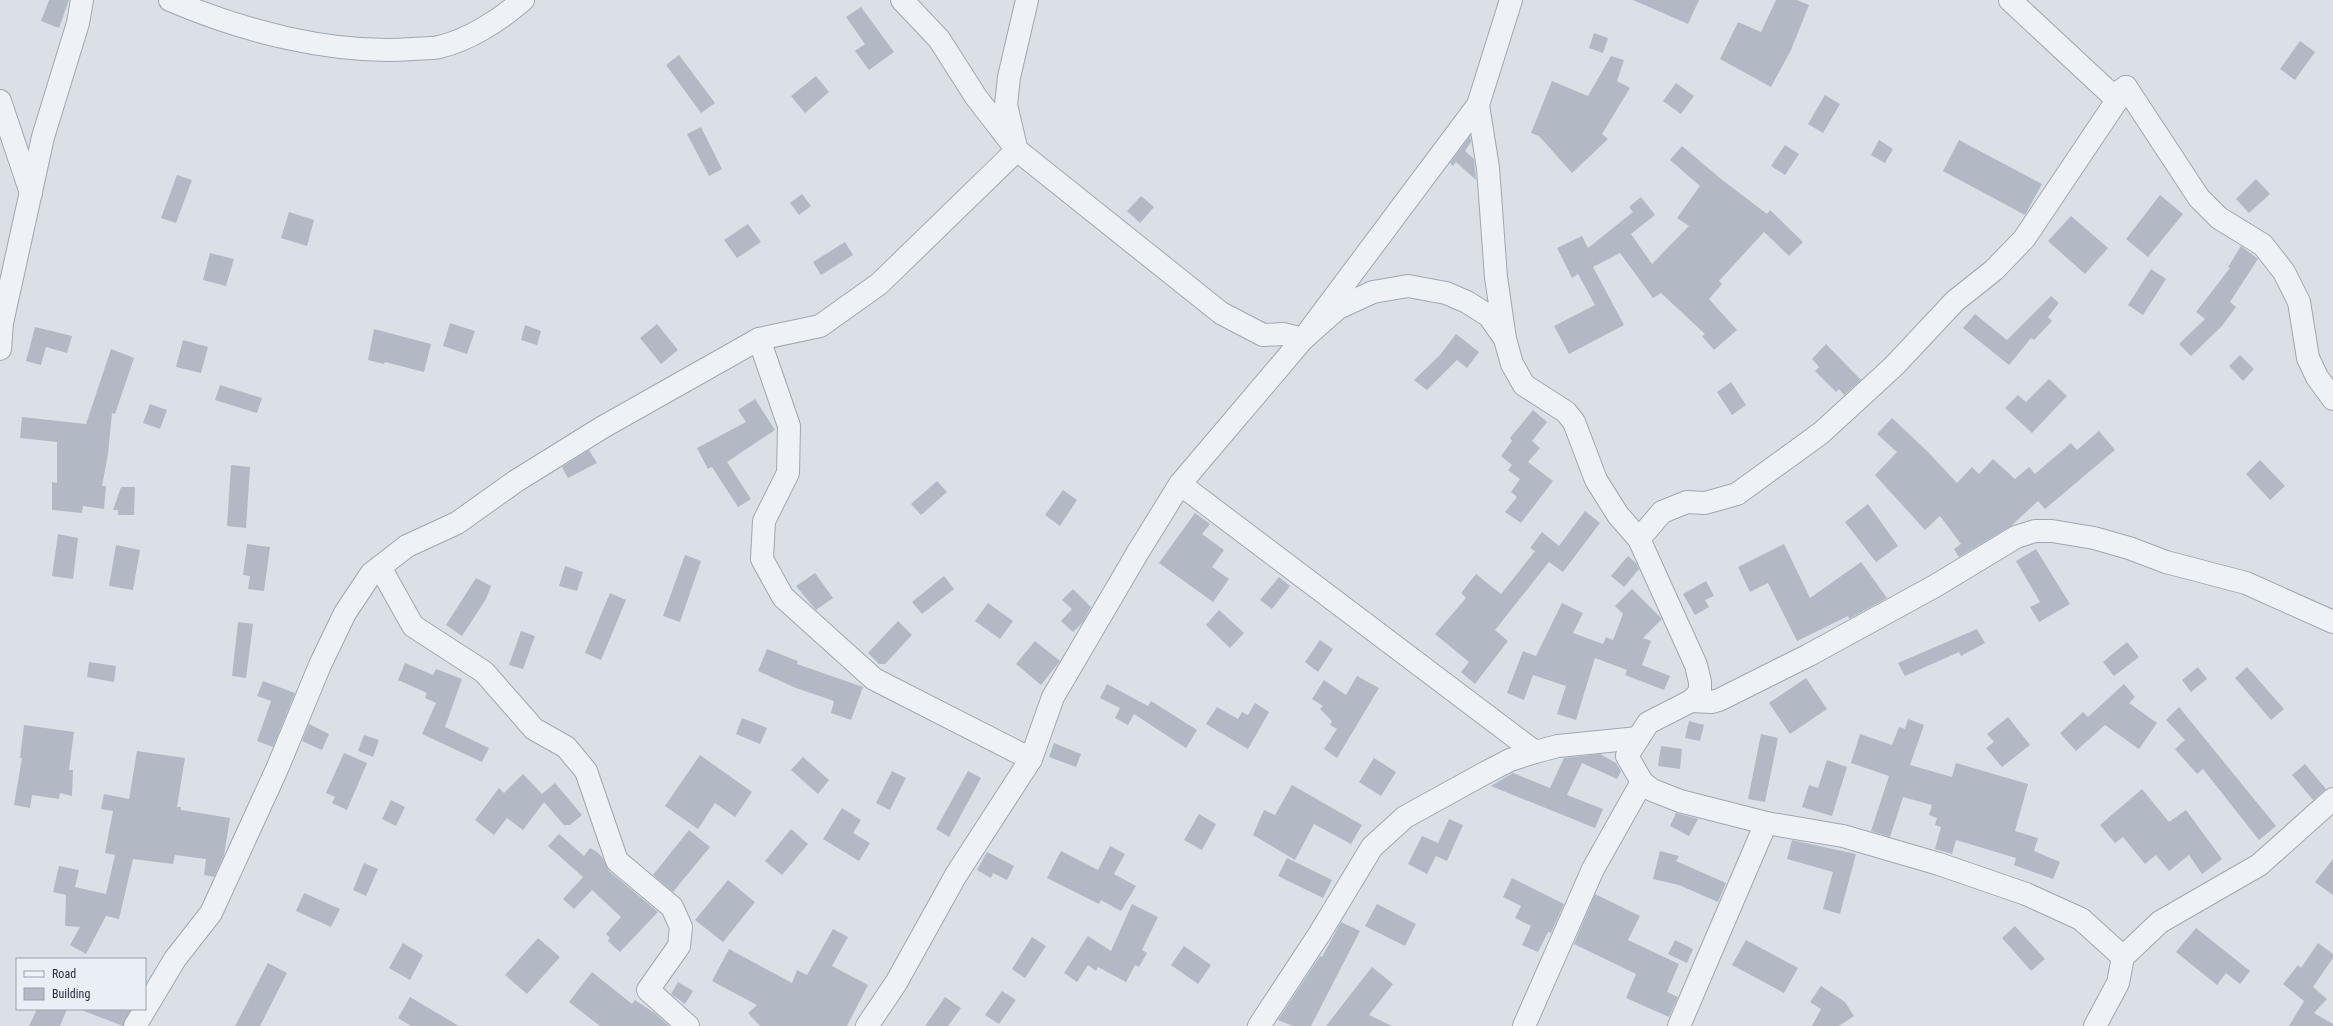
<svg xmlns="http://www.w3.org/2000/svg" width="2333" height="1026" font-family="'Roboto Condensed',sans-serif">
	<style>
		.building { fill: #b2b9c5 }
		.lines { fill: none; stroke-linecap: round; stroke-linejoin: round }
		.street-casing { stroke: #a0a7b1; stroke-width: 24 }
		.street { stroke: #eef1f5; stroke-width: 22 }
	</style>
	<rect width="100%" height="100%" fill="#dbe0e7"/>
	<g class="building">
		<path d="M49,0H69L59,28L41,21Z"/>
		<path d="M1633,0H1699L1688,24Z"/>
		<path d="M1776,0H1797L1809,5L1791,50L1771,87L1720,59L1738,22L1761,32Z"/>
		<path d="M861,7L894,52L869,70L855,51L865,44L846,17Z"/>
		<path d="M1594,33L1608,38L1603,53L1589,48Z"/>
		<path d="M2300,41L2315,52L2295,80L2280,69Z"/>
		<path d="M679,55L715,103L701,113L666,65Z"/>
		<path d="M1611,56L1624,60L1617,81L1630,88L1602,134L1608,139L1572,173L1539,136L1531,133L1552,81L1588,96Z"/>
		<path d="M816,76L829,92L805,113L791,96Z"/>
		<path d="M1676,83L1694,96L1681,114L1663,101Z"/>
		<path d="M1825,95L1840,104L1823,133L1808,124Z"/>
		<path d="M701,127L722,169L709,176L687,134Z"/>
		<path d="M1470,136L1471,142L1465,151L1474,159L1476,180L1456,162L1453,166L1450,163Z"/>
		<path d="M1879,140L1893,149L1885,163L1871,155Z"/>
		<path d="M1959,140L2042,184L2025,215L1943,171Z"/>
		<path d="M1785,145L1799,154L1785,175L1771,166Z"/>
		<path d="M1682,146L1721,179L1767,214L1770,210L1803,242L1789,256L1764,232L1719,281L1722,284L1709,299L1737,330L1714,350L1702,336L1705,334L1661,293L1653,298L1620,253L1593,267L1624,325L1569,354L1554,326L1595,305L1578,274L1572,278L1557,248L1582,236L1588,248L1633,212L1629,207L1641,197L1655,215L1631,234L1652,264L1689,226L1677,218L1700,186L1670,160Z"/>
		<path d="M177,175L192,180L176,223L161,218Z"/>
		<path d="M2256,179L2270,194L2249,213L2236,199Z"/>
		<path d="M802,194L811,206L799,215L790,203Z"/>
		<path d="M2160,195L2183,214L2148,257L2126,239Z"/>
		<path d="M1141,196L1154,207L1140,223L1127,211Z"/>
		<path d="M289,212L314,220L307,246L281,238Z"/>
		<path d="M2071,216L2108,248L2085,274L2048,241Z"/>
		<path d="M748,224L761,242L737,258L724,240Z"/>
		<path d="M845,242L853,255L821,275L813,262Z"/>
		<path d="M2241,246L2258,259L2230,302L2236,307L2222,326L2191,356L2179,344L2205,319L2196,312L2230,268L2228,267Z"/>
		<path d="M210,253L234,259L226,286L203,280Z"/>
		<path d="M2151,269L2166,279L2143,315L2128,305Z"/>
		<path d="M2051,296L2059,303L2048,317L2052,321L2034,340L2031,338L2009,365L1963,328L1975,314L2007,340Z"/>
		<path d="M450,323L475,331L467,354L443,346Z"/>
		<path d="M657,324L678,350L661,364L640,338Z"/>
		<path d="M525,325L541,331L537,345L521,340Z"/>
		<path d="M35,327L72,336L67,353L46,347L41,365L26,361Z"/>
		<path d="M374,329L431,344L424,372L385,362L384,364L368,360Z"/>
		<path d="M1456,334L1479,352L1467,368L1457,360L1427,390L1414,380L1440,355Z"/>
		<path d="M183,340L208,347L201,373L176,367Z"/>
		<path d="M1826,344L1861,380L1844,395L1839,389L1836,392L1815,371L1819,367L1812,359Z"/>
		<path d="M111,349L134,358L115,414L112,413L108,454L102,486H106L104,509L83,506L82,513L52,510V482L57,483V442L20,438L22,417L86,424Z"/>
		<path d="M2240,355L2254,369L2243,381L2229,366Z"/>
		<path d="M2049,379L2067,396L2032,433L2005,408L2018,395L2026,402Z"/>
		<path d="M1731,382L1746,405L1732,415L1717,392Z"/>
		<path d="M220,385L262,398L257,413L215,400Z"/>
		<path d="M755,399L775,430L727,462L751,499L738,507L712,467L708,469L697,448L746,422L738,410Z"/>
		<path d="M150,404L167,410L160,429L143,423Z"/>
		<path d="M1533,410L1547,422L1532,441L1540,448L1528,462L1553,481L1521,523L1505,512L1517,497L1511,492L1520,479L1508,470L1512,465L1501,456L1512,441L1510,438Z"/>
		<path d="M1892,418L1927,451L1957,483L1972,467L1979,474L1993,459L2015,479L2029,467L2035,474L2071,443L2077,450L2099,431L2115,450L2045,509L2038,501L2011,526L1959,557L1954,549L1961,544L1940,516L1925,530L1875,475L1897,452L1877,434Z"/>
		<path d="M589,450L597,463L568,478L562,467Z"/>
		<path d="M2260,460L2285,486L2270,500L2246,474Z"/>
		<path d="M231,465L250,467L246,528L227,526Z"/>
		<path d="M937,481L947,492L921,515L911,504Z"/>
		<path d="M121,487H135L134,515H118V510H113Z"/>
		<path d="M1063,490L1077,500L1060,526L1045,515Z"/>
		<path d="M1868,504L1898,546L1876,562L1845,522Z"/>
		<path d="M1585,511L1600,523L1563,572L1549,562L1495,630L1508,641L1475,684L1461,672L1469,662L1435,634L1466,598L1461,593L1476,574L1501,594L1535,551L1530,548L1542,532L1559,546Z"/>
		<path d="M1195,513L1210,524L1202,534L1224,550L1212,567L1229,579L1213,602L1159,563Z"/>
		<path d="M58,534L78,538L73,579L52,576Z"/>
		<path d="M247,544L270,547L264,591L248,589L250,576L243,575Z"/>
		<path d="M1784,544L1810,598L1861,562L1887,598L1849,619L1848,616L1797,641L1768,583L1750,592L1738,567Z"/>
		<path d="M116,545L140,550L133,590L109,586Z"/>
		<path d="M2036,549L2070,604L2039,622L2030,607L2040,602L2016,561Z"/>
		<path d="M685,555L701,561L680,622L663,616Z"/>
		<path d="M1628,556L1636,563L1639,569L1624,587L1611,576Z"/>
		<path d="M565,566L583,572L577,591L559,586Z"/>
		<path d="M815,573L833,598L816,610L796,586Z"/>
		<path d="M944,576L954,589L922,614L912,602Z"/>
		<path d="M1279,577L1290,586L1272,609L1260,600Z"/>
		<path d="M476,578L491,586L486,599L462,636L446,625Z"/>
		<path d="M1706,581L1714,596L1705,600L1709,607L1695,615L1683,594Z"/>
		<path d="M1073,589L1091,607L1083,622L1073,632L1061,621L1072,609L1062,600Z"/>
		<path d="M1632,589L1662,619L1643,638L1651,641L1642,665L1670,676L1664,690L1625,675L1627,670L1595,658L1576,720L1557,714L1566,686L1533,675L1524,700L1507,693L1523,651L1536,656L1562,603L1583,613L1573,633L1603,644L1606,637L1613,640L1623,614L1615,606Z"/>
		<path d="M610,593L626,600L601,660L585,653Z"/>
		<path d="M988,603L1013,621L1000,639L975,621Z"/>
		<path d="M1219,610L1244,633L1230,648L1206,625Z"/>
		<path d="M898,621L912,635L885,664H879L868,653Z"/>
		<path d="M238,622L253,624L246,678L232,676Z"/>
		<path d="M1977,629L1985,643L1961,656L1959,652L1905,676L1898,663Z"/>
		<path d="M521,631L535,636L523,669L509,665Z"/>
		<path d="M1320,640L1333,649L1318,672L1305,662Z"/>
		<path d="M1035,641L1060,661L1041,685L1016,664Z"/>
		<path d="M2127,642L2139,657L2114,676L2103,662Z"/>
		<path d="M767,649L798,661L797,664L863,687L851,720L831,713L834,701L796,688L758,671Z"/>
		<path d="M89,662L116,666L114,682L87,677Z"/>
		<path d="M405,663L433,675L436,669L462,679L445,727L489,748L482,762L422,734L436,703L425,698L427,693L398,680Z"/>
		<path d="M2198,667L2207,679L2191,692L2182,680Z"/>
		<path d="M2247,667L2284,709L2271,720L2235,678Z"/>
		<path d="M1357,676L1379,688L1337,758L1324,749L1337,729L1330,725L1332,721L1320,709L1323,706L1312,699L1324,680L1346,695Z"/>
		<path d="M1806,678L1827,709L1790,734L1769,703Z"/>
		<path d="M263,681L295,693L273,747L257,741L271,701L257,696Z"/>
		<path d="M1107,684L1148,706L1151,701L1197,730L1186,748L1134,714L1128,725L1115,718L1120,708L1100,698Z"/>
		<path d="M2124,684L2135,697L2129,703L2157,723L2139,749L2105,725L2076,751L2060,733L2083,712L2088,717Z"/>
		<path d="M1255,703L1269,712L1248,749L1206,724L1217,707L1238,719L1242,712L1248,715Z"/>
		<path d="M2179,707L2276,826L2259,840L2203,769L2197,774L2175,749L2185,740L2166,720Z"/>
		<path d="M2008,717L2030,745L2002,767L1986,748L1994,742L1987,734Z"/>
		<path d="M742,718L767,728L760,744L736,734Z"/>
		<path d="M1908,719L1924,725L1910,765L1952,777L1956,763L2028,784L2015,831L2038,838L2034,851L2060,862L2053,879L2014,865L2016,858L1956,840L1952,854L1935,849L1941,827L1935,825L1937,818L1929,815L1932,805L1903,797L1890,837L1871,831L1889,776L1851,763L1860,734L1892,745L1899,727L1905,729Z"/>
		<path d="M1689,721L1704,725L1700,741L1685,738Z"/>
		<path d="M309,724L329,734L322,750L302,741Z"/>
		<path d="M24,725L74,732L69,770H73L72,796L60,793L59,799L32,795L30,808L14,805L22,758H20Z"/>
		<path d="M1761,734L1778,738L1765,802L1748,799Z"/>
		<path d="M364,735L379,740L373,757L358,751Z"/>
		<path d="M1054,743L1081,754L1076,767L1049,757Z"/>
		<path d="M1661,746L1682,749L1680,769L1658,766Z"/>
		<path d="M137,751L185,758L177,807H181V810L230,818L224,855L214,877L204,875L206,859L175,855L173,864L133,859L119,919L106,916L86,954L70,945L80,927L65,926L66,895L53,892L59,866L79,870L75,887L106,894L115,855L105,853L113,811L101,809L104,794L129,799Z"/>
		<path d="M344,753L367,763L347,810L332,803L335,797L326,793Z"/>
		<path d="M1600,754L1616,763L1621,771L1617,779L1582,763L1567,795L1603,809L1595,828L1491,786L1513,773L1550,788L1564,758Z"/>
		<path d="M700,755L752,792L735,817L715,803L698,829L665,806Z"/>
		<path d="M803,757L829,780L818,794L791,770Z"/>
		<path d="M1374,758L1396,772L1381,796L1359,782Z"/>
		<path d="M1827,760L1847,767L1832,816L1802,807L1809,785L1818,788Z"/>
		<path d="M2305,764L2326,789L2313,800L2292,775Z"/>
		<path d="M892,771L906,778L890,810L876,803Z"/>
		<path d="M968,771L981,778L949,837L936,829Z"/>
		<path d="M523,774L542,794L555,783L582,815L570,825H564L544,802L523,830L507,818L494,835L475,820L499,788L504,793Z"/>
		<path d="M1292,785L1362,825L1351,844L1314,824L1295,860L1253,835L1264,810L1275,815Z"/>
		<path d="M2142,789L2169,822L2186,810L2222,859L2202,874L2189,855L2169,871L2156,855L2145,864L2123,837L2115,843L2100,825Z"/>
		<path d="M391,800L405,807L396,826L382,819Z"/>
		<path d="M842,808L861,820L853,833L870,843L859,861L823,839Z"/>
		<path d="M1676,813L1698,819L1689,836L1670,826Z"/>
		<path d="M1199,814L1216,824L1202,850L1184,840Z"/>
		<path d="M1449,819L1463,825L1447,861L1436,856L1427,874L1408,864L1422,836L1438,843Z"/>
		<path d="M791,829L808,844L782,875L765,861Z"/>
		<path d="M689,830L710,847L673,892L653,875Z"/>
		<path d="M559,834L584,856L590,848L597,852L602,857L609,871L658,912L620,952L608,941L610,938L606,934L621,917L592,890L574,909L563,899L583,877L548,846Z"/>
		<path d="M1792,840L1856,854L1840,914L1823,909L1833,872L1787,859Z"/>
		<path d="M1110,846L1125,854L1114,874L1136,886L1121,911L1101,900L1099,904L1047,878L1061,851L1098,870Z"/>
		<path d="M1660,851L1679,856L1676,861L1726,883L1718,902L1679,885L1653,879Z"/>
		<path d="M987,852L1014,866L1007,880L993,873L991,878L977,870Z"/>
		<path d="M1287,858L1332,880L1323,898L1278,876Z"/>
		<path d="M2333,859V895L2315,882Z"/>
		<path d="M364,863L378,869L366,896L353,890Z"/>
		<path d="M1512,878L1564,904L1551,933L1548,932L1538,952L1522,945L1531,926L1515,918L1521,906L1503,897Z"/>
		<path d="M728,880L755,902L723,942L695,920Z"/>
		<path d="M304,893L340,909L331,927L296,911Z"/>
		<path d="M1595,894L1640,916L1628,940L1679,964L1667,992L1678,997L1669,1017L1626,998L1636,974L1574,944Z"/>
		<path d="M1132,904L1158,917L1142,950L1147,953L1139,967L1135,965L1126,982L1098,967L1096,971L1088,965L1077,982L1064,973L1088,936L1111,951Z"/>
		<path d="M1377,904L1416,924L1405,946L1365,926Z"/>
		<path d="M1341,922L1360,931L1311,1026H1293L1278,1020L1320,956L1322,957Z"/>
		<path d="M2015,926L2045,959L2031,971L2002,938Z"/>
		<path d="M2196,928L2250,971L2240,984L2226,973L2217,985L2176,952Z"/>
		<path d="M833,929L848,937L832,966L868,985L847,1026H760L748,1013L757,1005L712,981L729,949L792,983L797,970L807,975Z"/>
		<path d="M1032,937L1046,946L1025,978L1012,969Z"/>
		<path d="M538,938L560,957L527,994L505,975Z"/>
		<path d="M1675,940L1693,949L1687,963L1668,954Z"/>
		<path d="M1746,940L1798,968L1784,993L1732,965Z"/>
		<path d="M403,943L423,955L410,980L389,968Z"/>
		<path d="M2318,943L2333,954V958L2313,987L2327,999L2314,1013L2333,1024V1026H2289L2304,1001L2283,984L2298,965L2301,968Z"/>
		<path d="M1184,946L1211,965L1198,984L1171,965Z"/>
		<path d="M268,963L287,973L260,1026H235Z"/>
		<path d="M1372,967L1393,984L1369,1015L1392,1026H1326Z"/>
		<path d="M592,972L632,1004L635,1000L656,1014L669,1026H600L569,1002Z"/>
		<path d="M678,982L693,991L685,1004L671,994Z"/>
		<path d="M1821,986L1845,1002L1854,1016L1839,1026H1812L1821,1009L1810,1002Z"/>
		<path d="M1002,991L1016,1000L999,1024L985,1015Z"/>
		<path d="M410,997L459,1026H411L398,1018Z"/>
		<path d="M945,997L961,1008L948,1026H925Z"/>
		<path d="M37,1009H67L60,1026H29Z"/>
		<path d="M79,1009H131L123,1026Z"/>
	</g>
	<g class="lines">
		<g class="street-casing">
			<g id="street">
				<path d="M170,0C242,31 333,55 412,49C420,48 430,49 439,47C469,40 500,20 523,0"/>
				<path d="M902,0L939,39L976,97L1017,150L1221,313L1263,335L1283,334L1303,339L1338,308L1373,292L1408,286L1446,293L1467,302L1489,316L1503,336"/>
				<path d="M2010,0L2113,96L2126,87L2199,198L2219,218L2263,245L2284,272L2299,302L2308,358L2317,377L2333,399"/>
				<path d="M0,101L31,193"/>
				<path d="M1478,105L1488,168L1496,277L1505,339L1512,364L1524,385L1566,412L1574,422L1596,480L1618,515L1639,539L1696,665L1700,682V692L1691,701L1648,723L1627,756L1642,782L1652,790L1680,801L1766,823L1679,1026"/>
				<path d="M1015,143L1006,105L1009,77L1027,0"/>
				<path d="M759,339L789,426L788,473L764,521L762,559L783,597L874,679L1031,759"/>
				<path d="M0,349L2,323L43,137L78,23L82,0"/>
				<path d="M1180,484L1535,752"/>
				<path d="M1639,539L1662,512L1687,502L1705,503L1737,494L1821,433L1856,401L1894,366L1955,301L1994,270L2024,239L2126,87"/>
				<path d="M380,567L413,626L484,672L534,729L566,747L586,771L617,861L672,907L681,927L679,946L648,990L688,1026"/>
				<path d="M1691,701L1712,702L1719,700L1809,655L1935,586L2016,537L2035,531H2052L2094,538L2129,548L2166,562L2246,583L2333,622"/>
				<path d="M1766,823L1843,836L1939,864L2026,894L2081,919L2123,957"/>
				<path d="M135,1026L175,959L211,913L277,769L320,665L345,613L371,574L407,546L457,523L516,481L603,427L759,339L820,326L879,284L1017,150"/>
				<path d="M867,1026L896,983L956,875L1031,759L1053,697L1138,552L1180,484L1303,339L1478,105L1511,0"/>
				<path d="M1259,1026L1320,933L1372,847L1405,817L1485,773L1510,760L1535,752L1558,746L1638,738"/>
				<path d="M1524,1026L1593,869L1642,782"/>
				<path d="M2095,1026L2118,983L2123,957L2160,922L2259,865L2333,799"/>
			</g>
		</g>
		<use href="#street" class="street"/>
	</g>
	<rect x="16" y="958" width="130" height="52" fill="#eaeff5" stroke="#9ba2ac"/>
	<rect x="24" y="971" width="20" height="6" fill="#eef1f5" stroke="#9ba2ac"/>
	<text x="52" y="978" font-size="12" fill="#242e3f">Road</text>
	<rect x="24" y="988" width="20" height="12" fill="#b2b9c5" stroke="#9ba2ac"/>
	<text x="52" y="998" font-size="12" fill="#242e3f">Building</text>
</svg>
